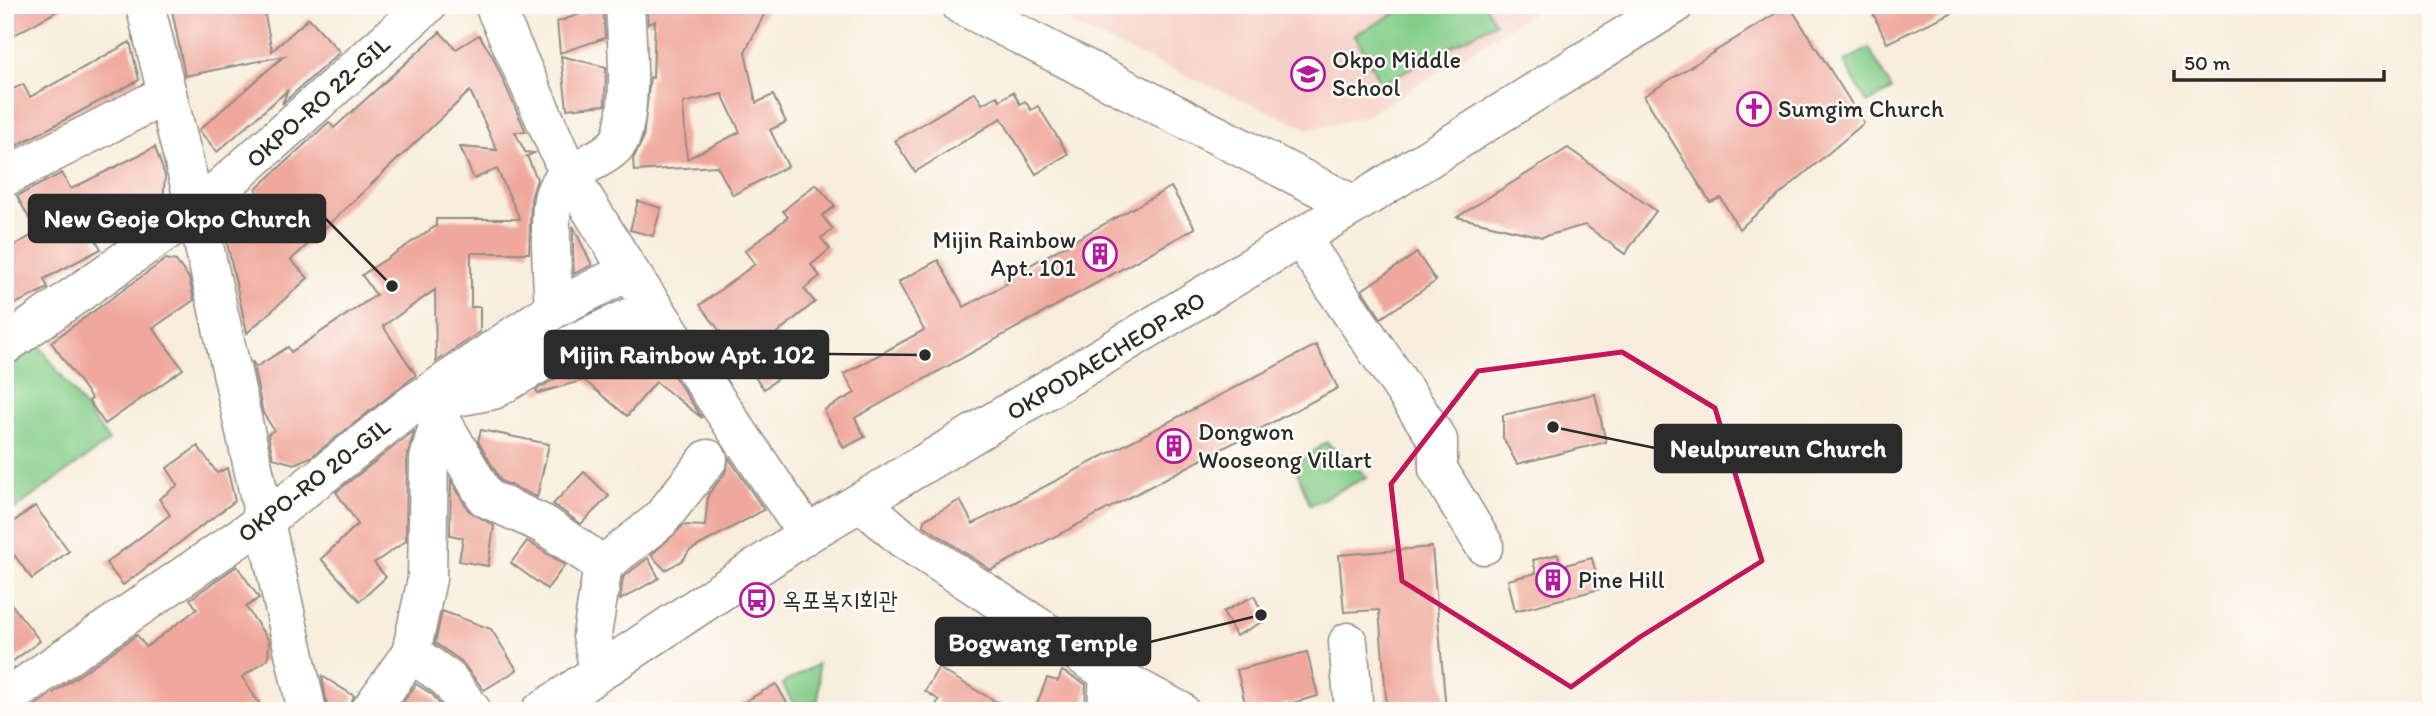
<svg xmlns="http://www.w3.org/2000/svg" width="2436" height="716" font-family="Itim,'Poor Story',sans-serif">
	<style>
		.built { fill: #f7d1c8 }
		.green { fill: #84cd88; stroke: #587c5a; stroke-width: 2 }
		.building { fill: #f0a89c; fill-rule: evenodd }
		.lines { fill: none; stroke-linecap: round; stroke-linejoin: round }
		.minor-casing { stroke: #928c84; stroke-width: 41 }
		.minor { stroke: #fff; stroke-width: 38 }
		.marked { fill: none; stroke: #c2185b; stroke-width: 5; stroke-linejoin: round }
		.labels { text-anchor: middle; stroke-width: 5; stroke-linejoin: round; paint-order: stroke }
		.poi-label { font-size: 24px; fill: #2b2b2b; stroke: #fdfcf7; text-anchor: start }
		.street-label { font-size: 24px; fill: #2b2b2b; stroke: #fdfcf7 }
		.leader { fill: none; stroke: #2b2b2b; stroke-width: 2.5 }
		.callout-dot { fill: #2b2b2b; stroke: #fdfcf7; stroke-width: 2.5 }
		.callout { fill: #2b2b2b; stroke: #2b2b2b; stroke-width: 2.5 }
		.callout-label { font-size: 26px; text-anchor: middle; font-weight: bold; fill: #fff }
	</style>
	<rect width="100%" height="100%" fill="#fdfcf7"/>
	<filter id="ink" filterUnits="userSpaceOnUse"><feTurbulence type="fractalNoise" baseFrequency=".0143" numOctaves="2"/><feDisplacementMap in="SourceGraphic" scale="14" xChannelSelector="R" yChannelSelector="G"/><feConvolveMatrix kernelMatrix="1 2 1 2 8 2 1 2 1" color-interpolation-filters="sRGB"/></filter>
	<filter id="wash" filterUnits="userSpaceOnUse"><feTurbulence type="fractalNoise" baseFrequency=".00686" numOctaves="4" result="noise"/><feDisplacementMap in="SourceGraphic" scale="28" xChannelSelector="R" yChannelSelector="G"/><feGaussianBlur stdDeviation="1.57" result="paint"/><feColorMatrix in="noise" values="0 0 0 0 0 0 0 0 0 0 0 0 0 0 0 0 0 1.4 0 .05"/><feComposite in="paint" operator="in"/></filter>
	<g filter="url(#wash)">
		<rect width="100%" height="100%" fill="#f8eddc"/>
		<path class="built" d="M1040,5H1545L1365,117L1309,129L1086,32Z"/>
		<g class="green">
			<path d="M1410,5H1485L1495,23L1381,84L1355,35Z"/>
			<path d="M1869,48L1892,90L1867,103L1844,62Z"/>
			<path d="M39,345L109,441L5,516V370Z"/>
			<path d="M1326,442L1367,477L1310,505L1295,466Z"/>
			<path d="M818,664L819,695L815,711H788L795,707L782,684Z"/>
		</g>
		<g id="blocks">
			<g class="building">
				<path d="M5,5H68L5,40Z"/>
				<path d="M171,5H263L272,51L309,18L340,52L282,104L288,90L217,152L199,130L284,56L185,76Z"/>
				<path d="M647,5H769L745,52L756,103L773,95L786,122L770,130L788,166L733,195L717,166L634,171L633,159L643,139L650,77L653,78L655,21L648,24ZM722,94L740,132L687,159L683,103Z"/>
				<path d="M1789,5L1864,123L1739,229L1721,198L1710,202L1644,96Z"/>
				<path d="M1869,5H1968L1887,43Z"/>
				<path d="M603,6L605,38L560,53L557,22Z"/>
				<path d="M440,32L456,49L479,35L492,55L526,132H515L525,152L534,153L527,156L537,179L531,199L529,253H471V307H480V332L436,362L435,290L383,326L416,375L311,457L294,464L273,458L268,434L274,430L263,413L252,361L256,367L288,347L291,352L376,295L362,275L436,226V219H520L497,169L474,179L460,147L497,150L470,91L291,260L308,278L247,333L225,234L235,210L258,194L256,189L329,122L334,128Z"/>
				<path d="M130,42L139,80L5,152V93L23,84L30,97Z"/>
				<path d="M561,56L606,67L605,105L567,109Z"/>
				<path d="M975,92L982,104L997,96L1000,100L1013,92L1020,104L1025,101L1031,110L1038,106L1068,154L1036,174L1001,118L915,172L895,141Z"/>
				<path d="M155,147L165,176L163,203L95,238L101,249L44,279L48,288L5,309V250L37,233L17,196L62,173L71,189Z"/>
				<path d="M1568,148L1656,211L1625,254L1585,225L1542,237L1457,217Z"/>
				<path d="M816,184L835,206L822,216L833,229L821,238L830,249L811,265L820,276L804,289L815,302L777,333L799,362L764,389L700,305L755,264L745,251L788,217L783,211Z"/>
				<path d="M1171,187L1195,228L855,418L865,437L844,448L824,410L855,393L844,374L924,330L898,282L938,260L964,307L1008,283L1005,279Z"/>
				<path d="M638,201L661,208L653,236L630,230Z"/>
				<path d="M573,226L592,265L574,274L573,248Z"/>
				<path d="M1417,253L1436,281L1381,318L1362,290Z"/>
				<path d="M166,259L176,261L189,278L194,300L153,328L183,369L105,424L89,401L92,399L51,342Z"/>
				<path d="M647,336L702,418L656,382L627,416L584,380L538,393L536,390L586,361L596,357L617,356Z"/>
				<path d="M1316,345L1338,388L991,570L923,525L924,520L960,500L973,524Z"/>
				<path d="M1595,394L1606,442L1517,464L1503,438V415Z"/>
				<path d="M481,430L549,444L537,497L501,481L478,441Z"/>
				<path d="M414,431L407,459L406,541L374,563L386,577L360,601L321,559L358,524L336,492Z"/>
				<path d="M198,446L217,473L227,468L235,501L123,585L106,563L170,515L159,499L178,485L167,468Z"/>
				<path d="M729,458L764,510L689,551L683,560L665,570L651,555L684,525L705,526L708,495L725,473Z"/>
				<path d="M584,472L609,496L581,524L553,504Z"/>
				<path d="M451,480L468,510L494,526L488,566L459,561L463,538L450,535Z"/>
				<path d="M35,506L69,551L32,579L5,543V528Z"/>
				<path d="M527,541L565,565L547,589L511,563Z"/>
				<path d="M1432,547L1446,711H1387L1379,610L1344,612L1339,555Z"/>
				<path d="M1558,554L1561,566L1592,558L1600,589L1515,611L1508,580L1536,573L1533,560Z"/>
				<path d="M648,558L659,578L620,600L623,577Z"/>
				<path d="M237,566L259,598L246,607L269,641L268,659L242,677L264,711H27L137,635L146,647L197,609L190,599Z"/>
				<path d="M5,596L40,641L5,667Z"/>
				<path d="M1254,596L1266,620L1236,636L1223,612Z"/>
				<path d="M442,611L491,629L517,670L484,690L461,661L435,643Z"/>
				<path d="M1307,652L1318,696L1262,711H1247L1237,670Z"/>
				<path d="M938,668L1012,711H932L939,700L925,691Z"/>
				<path d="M1062,671L1086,684L1085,711H1034L1047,678L1058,681Z"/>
				<path d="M322,676L354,696L348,711H328Z"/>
				<path d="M416,684L433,695L444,711H397Z"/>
				<path d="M776,684L787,703L774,711H728Z"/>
			</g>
		</g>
	</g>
	<g filter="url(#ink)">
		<use href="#blocks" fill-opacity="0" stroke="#928c84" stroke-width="2"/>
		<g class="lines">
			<g class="minor-casing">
				<g id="minor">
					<path d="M145,5L196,210L307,711"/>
					<path d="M494,5L569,174L629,271L807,534"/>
					<path d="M961,5L1354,205"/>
					<path d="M5,177L165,95"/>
					<path d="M1300,237L1438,440V469L1484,545"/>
					<path d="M554,309C553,287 547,209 555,192C567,164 615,161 622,134C632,98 627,43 625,5"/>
					<path d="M5,345L196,210L427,5"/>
					<path d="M425,403L493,390L576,342L653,307"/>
					<path d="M440,418L486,498L543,524L603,565"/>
					<path d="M862,503L902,538L1109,673L1180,711"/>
					<path d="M1348,642L1354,711"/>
					<path d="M411,653L448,679L472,711"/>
					<path d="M599,671L592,635L603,565L660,520L708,459"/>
					<path d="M5,699L264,521L413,404L554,309L629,271"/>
					<path d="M370,711L411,653L427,579L429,459L440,418V402"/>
					<path d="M541,711L807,534L1354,205L1674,5"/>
					<path d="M1107,711L1109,673"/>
				</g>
			</g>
			<use href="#minor" class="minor"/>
		</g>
	</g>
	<path class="marked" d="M1622,352L1715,408L1762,561L1640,637L1571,687L1402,581L1391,484L1478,371Z"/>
	<defs>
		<g id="school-ring" transform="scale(1.75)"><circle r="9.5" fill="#fdfcf7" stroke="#b5179e" stroke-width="1.5"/><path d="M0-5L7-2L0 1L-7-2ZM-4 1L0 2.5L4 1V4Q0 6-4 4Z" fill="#b5179e"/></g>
		<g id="church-ring" transform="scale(1.75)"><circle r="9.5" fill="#fdfcf7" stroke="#b5179e" stroke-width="1.5"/><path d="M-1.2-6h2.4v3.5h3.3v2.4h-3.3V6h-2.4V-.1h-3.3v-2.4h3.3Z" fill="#b5179e"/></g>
		<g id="building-ring" transform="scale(1.75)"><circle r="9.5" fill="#fdfcf7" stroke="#b5179e" stroke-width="1.5"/><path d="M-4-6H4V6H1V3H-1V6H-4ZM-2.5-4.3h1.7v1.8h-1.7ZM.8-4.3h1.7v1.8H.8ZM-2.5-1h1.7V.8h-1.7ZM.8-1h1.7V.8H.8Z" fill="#b5179e"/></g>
		<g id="bus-ring" transform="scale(1.75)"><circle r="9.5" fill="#fdfcf7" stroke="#b5179e" stroke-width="1.5"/><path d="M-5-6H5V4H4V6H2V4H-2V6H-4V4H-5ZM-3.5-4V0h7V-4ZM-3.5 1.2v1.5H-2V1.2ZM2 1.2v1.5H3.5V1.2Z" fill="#b5179e"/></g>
	</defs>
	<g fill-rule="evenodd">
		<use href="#school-ring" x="1308" y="74"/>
		<use href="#church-ring" x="1754" y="109"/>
		<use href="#building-ring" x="1100" y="254"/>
		<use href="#building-ring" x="1174" y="446"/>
		<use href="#building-ring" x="1553" y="580"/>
		<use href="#bus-ring" x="757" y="600"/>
	</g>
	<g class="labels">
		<g class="poi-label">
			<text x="1332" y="68">Okpo Middle<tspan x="1332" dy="28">School</tspan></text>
			<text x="1778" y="117">Sumgim Church</text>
			<text x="1076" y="248" text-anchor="end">Mijin Rainbow<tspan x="1076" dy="28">Apt. 101</tspan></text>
			<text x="1198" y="440">Dongwon<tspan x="1198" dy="28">Wooseong Villart</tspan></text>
			<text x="1578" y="588">Pine Hill</text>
			<text x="782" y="608">옥포복지회관</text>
		</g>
		<g class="street-label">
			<text transform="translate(318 102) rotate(-42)" y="8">OKPO-RO 22-GIL</text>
			<text transform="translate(1106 356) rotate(-31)" y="8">OKPODAECHEOP-RO</text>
			<text transform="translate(314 480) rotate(-38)" y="8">OKPO-RO 20-GIL</text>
		</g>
	</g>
	<path class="leader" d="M392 286L325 218M925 355L828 354M1553 427L1655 448M1261 615L1150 642"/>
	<g class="callout-dot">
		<circle cx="392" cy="286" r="7"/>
		<circle cx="925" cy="355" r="7"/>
		<circle cx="1553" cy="427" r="7"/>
		<circle cx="1261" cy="615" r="7"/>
	</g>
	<g class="callout">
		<rect x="29" y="195" width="296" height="47" rx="7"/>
		<rect x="545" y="331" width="283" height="47" rx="7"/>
		<rect x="1655" y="425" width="246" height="47" rx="7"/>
		<rect x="936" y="618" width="214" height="47" rx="7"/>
	</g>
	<g class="callout-label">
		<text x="177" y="227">New Geoje Okpo Church</text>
		<text x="687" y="363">Mijin Rainbow Apt. 102</text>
		<text x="1778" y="457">Neulpureun Church</text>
		<text x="1043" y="651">Bogwang Temple</text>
	</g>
	<rect width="2436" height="716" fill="none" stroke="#fdfcf7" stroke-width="28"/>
	<path d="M2174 70v10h210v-10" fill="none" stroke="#2b2b2b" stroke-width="3.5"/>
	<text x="2184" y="70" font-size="21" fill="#2b2b2b" stroke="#fdfcf7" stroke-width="5" paint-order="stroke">50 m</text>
</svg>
